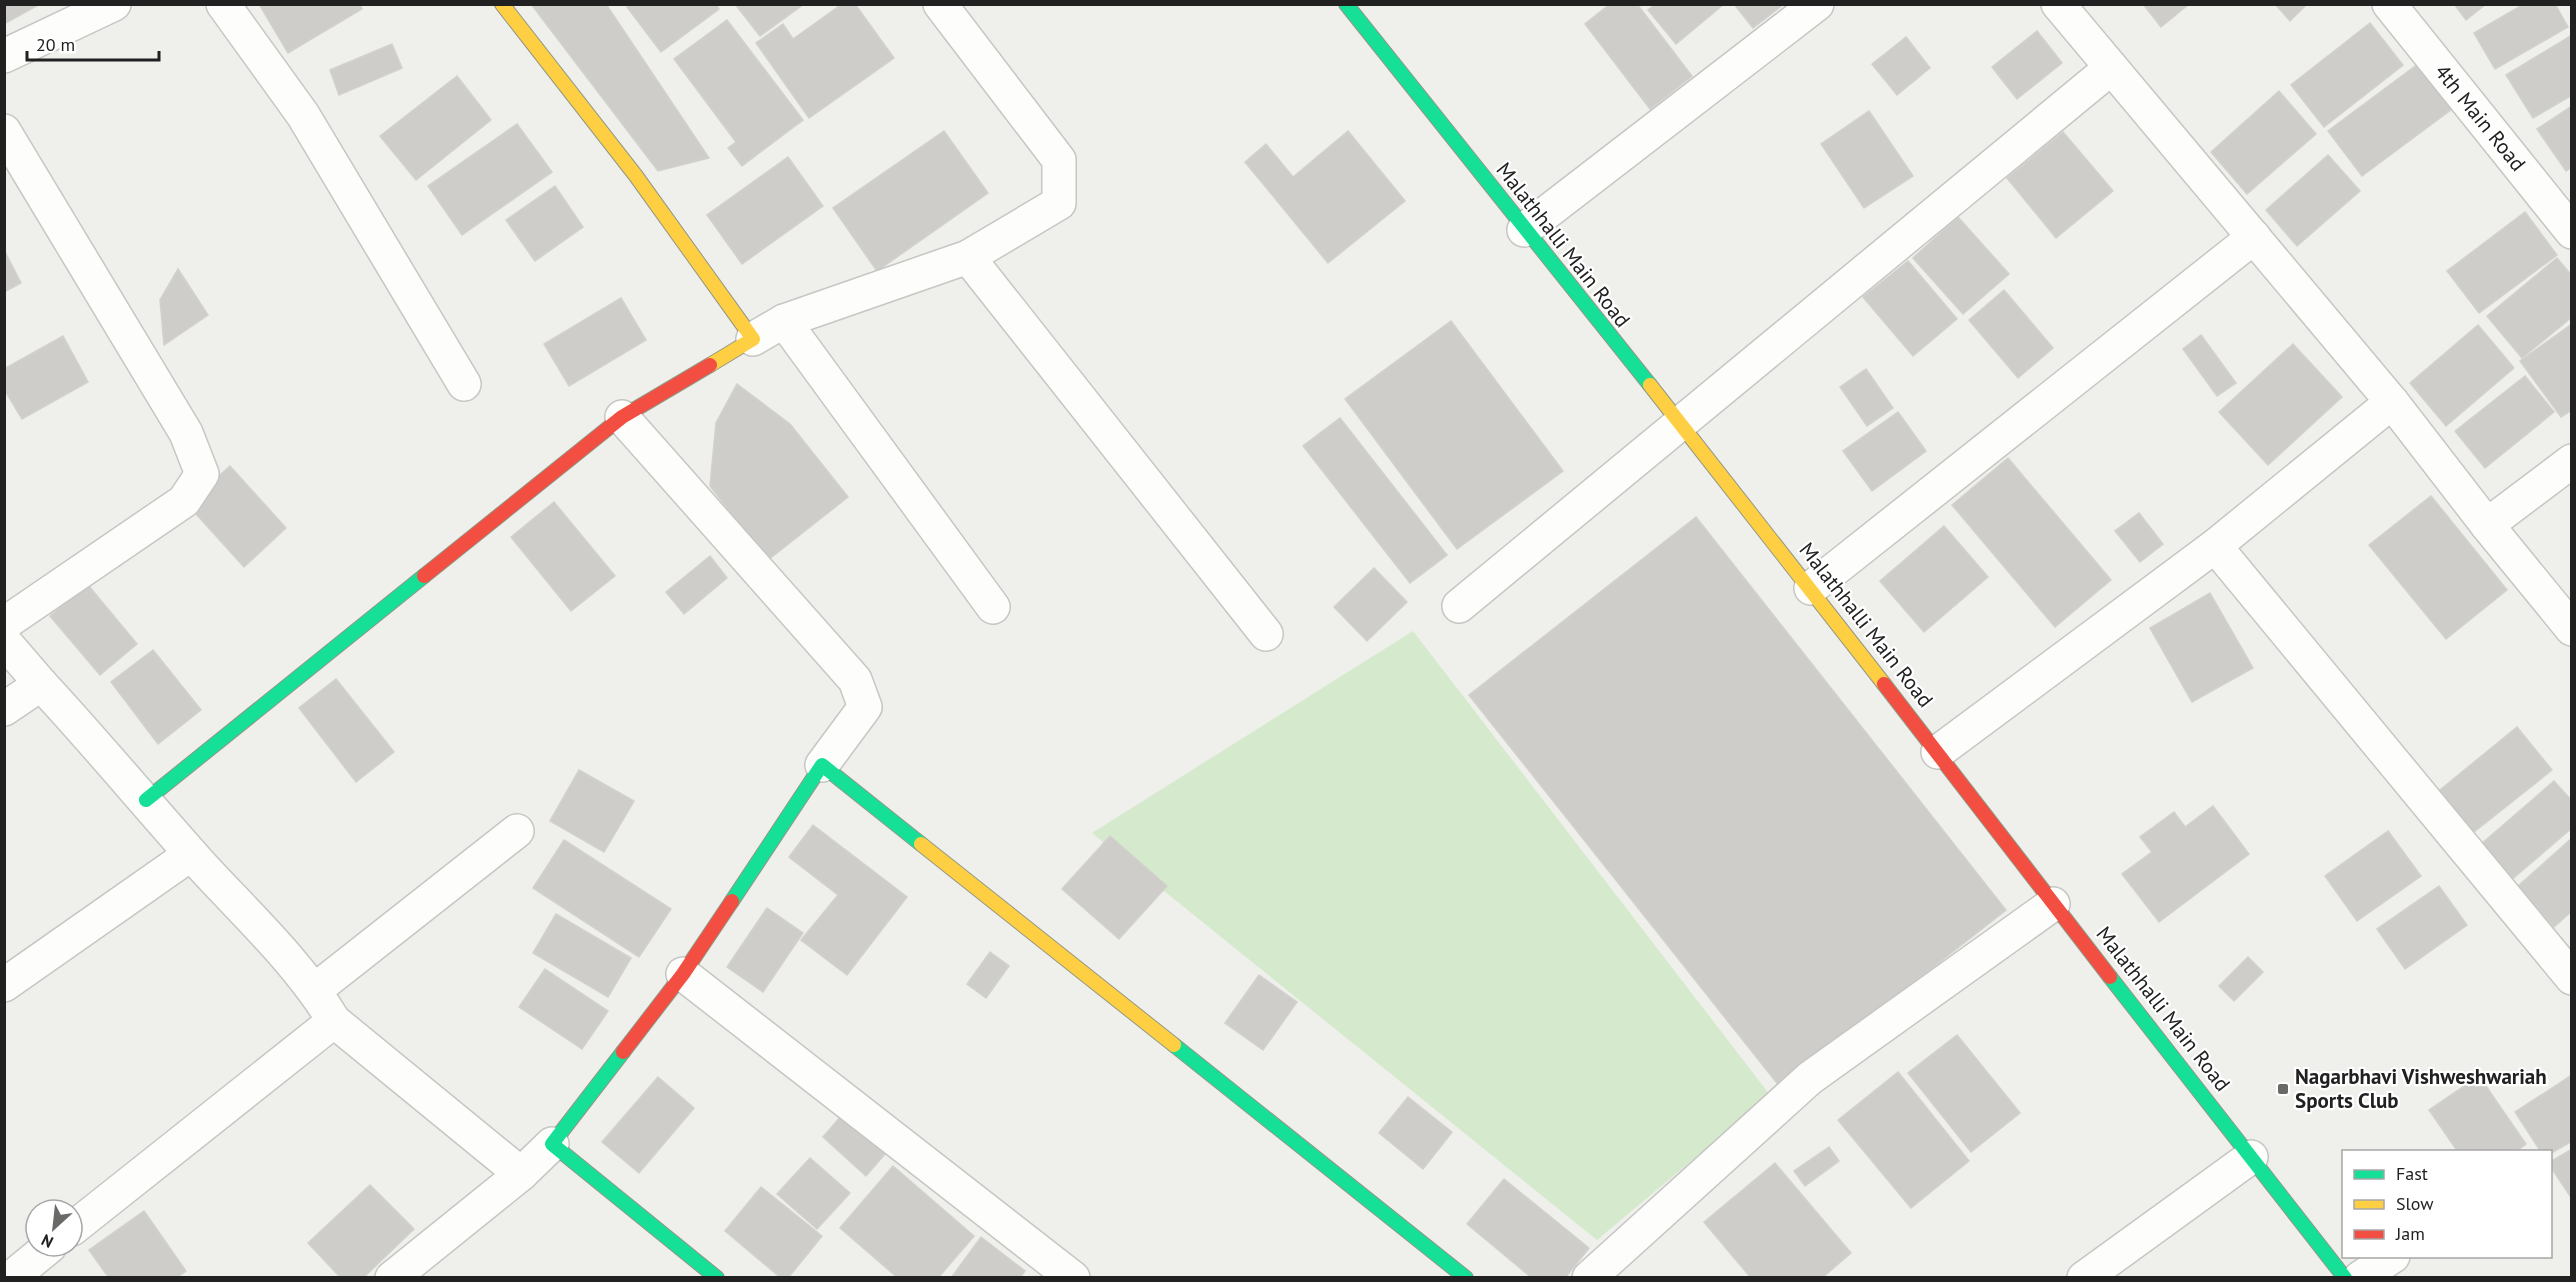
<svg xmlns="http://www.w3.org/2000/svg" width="2576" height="1282" font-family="'PT Sans',sans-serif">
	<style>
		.grass { fill: #d5eacd }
		.building { fill: #cecdca; stroke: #d2d1cd; stroke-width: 1.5 }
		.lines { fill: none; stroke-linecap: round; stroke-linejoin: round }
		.street-casing { stroke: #c6c6c4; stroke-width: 36 }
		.fast-casing { stroke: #929884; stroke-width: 16 }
		.slow-casing { stroke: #929884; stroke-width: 16 }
		.jam-casing { stroke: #929884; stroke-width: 16 }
		.street { stroke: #fdfdfc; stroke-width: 33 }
		.fast { stroke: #16e098; stroke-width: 14 }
		.slow { stroke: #ffcf43; stroke-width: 14 }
		.jam { stroke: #f24e42; stroke-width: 14 }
		.poi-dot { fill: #696968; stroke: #fff; stroke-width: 2 }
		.labels { text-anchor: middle; stroke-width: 4.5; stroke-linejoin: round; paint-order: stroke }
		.street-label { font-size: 21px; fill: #212121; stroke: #fff }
		.poi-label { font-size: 21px; font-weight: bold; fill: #212121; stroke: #fff; text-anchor: start }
	</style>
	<rect width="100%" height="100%" fill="#efefeb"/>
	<path class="grass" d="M1413,631L1770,1095L1597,1240L1092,833Z"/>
	<g class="building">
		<path d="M4,4H40L4,24Z"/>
		<path d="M259,4H360L362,9L288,53Z"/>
		<path d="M531,4H606L709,158L658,171Z"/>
		<path d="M630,4H716L719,9L661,52L627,7Z"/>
		<path d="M735,4H804L760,36Z"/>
		<path d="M842,4H855L894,58L809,118L756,43L783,24L793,39Z"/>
		<path d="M1610,4H1637L1692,76L1650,109L1585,24Z"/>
		<path d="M1656,4H1724L1676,44L1648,10Z"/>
		<path d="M1734,4H1784L1753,28Z"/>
		<path d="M2143,4H2189L2161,27Z"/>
		<path d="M2275,4H2307L2290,21Z"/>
		<path d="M2454,4H2486L2466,20Z"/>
		<path d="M2524,4H2555L2568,27L2495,69L2474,33Z"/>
		<path d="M727,20L803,120L742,166L728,148L736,142L674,59Z"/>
		<path d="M2370,23L2403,65L2324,127L2291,85Z"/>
		<path d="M2037,31L2062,63L2017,99L1992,67Z"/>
		<path d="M2572,35V95L2533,118L2506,75Z"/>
		<path d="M1906,37L1930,68L1897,95L1872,64Z"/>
		<path d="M392,44L402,68L339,95L330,70Z"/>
		<path d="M2422,61L2456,106L2362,176L2328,131Z"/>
		<path d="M457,76L491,120L416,180L380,136Z"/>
		<path d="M2279,91L2316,134L2247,194L2211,152Z"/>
		<path d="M2572,106V167L2566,171L2537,129Z"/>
		<path d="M1869,111L1913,176L1864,208L1821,144Z"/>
		<path d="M517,124L552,172L462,235L428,186Z"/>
		<path d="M944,131L988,193L877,271L833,208Z"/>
		<path d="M1348,131L1405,201L1328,263L1245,162L1266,144L1293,177Z"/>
		<path d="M2063,132L2113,191L2056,238L2007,178Z"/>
		<path d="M2328,155L2360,191L2297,246L2266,210Z"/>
		<path d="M788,157L823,206L742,264L707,215Z"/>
		<path d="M555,186L583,227L535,261L506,220Z"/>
		<path d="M2525,212L2557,255L2479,313L2447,271Z"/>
		<path d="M1958,217L2009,274L1963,314L1913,258Z"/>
		<path d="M4,250L21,283L4,292Z"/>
		<path d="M2557,258L2572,276V317L2522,358L2487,316Z"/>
		<path d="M1908,261L1957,319L1913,356L1863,297Z"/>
		<path d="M178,269L208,315L164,345L160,300Z"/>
		<path d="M2004,290L2053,348L2018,378L1969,320Z"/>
		<path d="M621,298L646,340L569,386L544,344Z"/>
		<path d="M1451,321L1563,471L1457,549L1345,399Z"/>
		<path d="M2572,324V410L2561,417L2520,361Z"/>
		<path d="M2478,325L2514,368L2446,426L2410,383Z"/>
		<path d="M2201,335L2236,383L2217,396L2183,349Z"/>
		<path d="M63,336L88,382L22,419L4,389V369Z"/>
		<path d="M2293,344L2342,397L2268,465L2219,412Z"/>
		<path d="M1866,369L1893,408L1867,426L1840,387Z"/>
		<path d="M2525,376L2554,412L2485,468L2455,431Z"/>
		<path d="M737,384L790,424L848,497L768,560L710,486L716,423Z"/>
		<path d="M1898,412L1926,451L1872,491L1843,451Z"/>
		<path d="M1340,418L1447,555L1410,583L1303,446Z"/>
		<path d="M2008,458L2111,580L2055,627L1952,505Z"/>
		<path d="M230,466L286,528L244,567L187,504Z"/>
		<path d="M2431,496L2507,590L2446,639L2369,545Z"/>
		<path d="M554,502L615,576L571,611L511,537Z"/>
		<path d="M2139,513L2163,544L2140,562L2115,531Z"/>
		<path d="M1696,517L2006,910L1780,1087L1469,695Z"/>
		<path d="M1944,526L1988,577L1924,632L1880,581Z"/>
		<path d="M710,556L727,578L684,614L666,592Z"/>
		<path d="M1374,568L1407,602L1367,641L1334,607Z"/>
		<path d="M88,585L137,644L100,675L50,616Z"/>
		<path d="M2210,593L2253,668L2192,702L2150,628Z"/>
		<path d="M153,650L201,710L158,744L111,682Z"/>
		<path d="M336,679L394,752L356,782L299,708Z"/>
		<path d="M2517,727L2552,770L2469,836L2435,794Z"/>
		<path d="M579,770L634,801L604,852L550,821Z"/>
		<path d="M2554,781L2572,801V828L2510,881L2480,845Z"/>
		<path d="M2213,806L2249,854L2159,922L2122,874L2152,852L2140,837L2174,812L2185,827Z"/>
		<path d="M813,825L907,897L847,975L801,940L838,895L789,857Z"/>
		<path d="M2388,831L2421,876L2357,921L2325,876Z"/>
		<path d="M1110,836L1167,886L1119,939L1062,889Z"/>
		<path d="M2572,838V911L2554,927L2518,886Z"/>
		<path d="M564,840L671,909L639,957L533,888Z"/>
		<path d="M2439,886L2467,925L2405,969L2377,929Z"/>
		<path d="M767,908L803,933L763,992L727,967Z"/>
		<path d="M556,914L631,958L608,997L533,953Z"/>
		<path d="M990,952L1009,966L986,998L967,984Z"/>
		<path d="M2248,957L2263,972L2234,1001L2219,986Z"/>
		<path d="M545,969L608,1011L582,1049L519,1007Z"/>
		<path d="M1259,975L1297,1002L1263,1050L1225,1023Z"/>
		<path d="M1957,1035L2020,1113L1971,1152L1908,1073Z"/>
		<path d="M1898,1072L1969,1161L1911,1208L1838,1120Z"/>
		<path d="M2572,1075V1141L2550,1154V1152H2541L2515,1112Z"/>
		<path d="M2479,1076L2526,1144L2515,1152H2458L2429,1110Z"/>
		<path d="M658,1077L694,1108L639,1173L602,1142Z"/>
		<path d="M1408,1097L1452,1132L1423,1169L1379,1133Z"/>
		<path d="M848,1108L891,1147L866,1176L823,1137Z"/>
		<path d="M1829,1147L1839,1161L1805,1186L1794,1171Z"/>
		<path d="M2572,1149V1199L2550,1166V1162Z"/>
		<path d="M810,1158L850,1193L817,1229L777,1194Z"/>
		<path d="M1775,1163L1851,1253L1822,1278H1751L1704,1222Z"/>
		<path d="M893,1166L974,1236L938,1278H898L840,1228Z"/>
		<path d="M1504,1179L1589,1248L1565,1278H1532L1467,1224Z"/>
		<path d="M370,1185L414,1229L363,1278H341L308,1243Z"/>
		<path d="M761,1187L822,1236L788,1278H781L725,1231Z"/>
		<path d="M144,1211L186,1271L176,1278H109L89,1250Z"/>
		<path d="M981,1237L1025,1271L1020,1278H951Z"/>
	</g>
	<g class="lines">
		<g class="street-casing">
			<g id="street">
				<path d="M223,4L303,115L464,384"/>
				<path d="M2058,4L2392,402L2487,525L2572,629"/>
				<path d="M2389,4L2572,232"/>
				<path d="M4,56L114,4"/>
				<path d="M4,131L186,433L202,474L184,501L4,624"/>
				<path d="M1524,230L1817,4"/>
				<path d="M968,257L1266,634"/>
				<path d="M784,321L993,607"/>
				<path d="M753,339L784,321L968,257L1059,203V160L940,4"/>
				<path d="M622,417L855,680L865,707L822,765"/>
				<path d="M2487,525L2572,461"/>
				<path d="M2215,546L2572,978"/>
				<path d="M1811,588L2254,237"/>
				<path d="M1459,606L2111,68"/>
				<path d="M4,641L41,684"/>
				<path d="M4,709L41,684C96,743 147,805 201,865C247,915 299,963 334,1021L521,1174L552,1144"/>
				<path d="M1938,752L2215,546L2392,402"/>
				<path d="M683,974L1073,1278"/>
				<path d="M4,985L191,854"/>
				<path d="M315,990L517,831"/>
				<path d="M72,1229L334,1021"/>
				<path d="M11,1278L50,1246"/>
				<path d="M392,1278L521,1174"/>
				<path d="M1589,1278L1810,1078L2053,904"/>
				<path d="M2084,1278L2251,1157"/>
				<path d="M2360,1278L2393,1256"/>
			</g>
		</g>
		<g class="fast-casing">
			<g id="fast">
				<path d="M1346,4L1650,385"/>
				<path d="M146,800L424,576"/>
				<path d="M732,901L822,765L921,844"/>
				<path d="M2110,977L2345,1278"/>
				<path d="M1174,1045L1466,1278"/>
				<path d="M623,1052L552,1144L717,1278"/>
			</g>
		</g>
		<g class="slow-casing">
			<g id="slow">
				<path d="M502,4L636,176L753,339L710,365"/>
				<path d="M1650,385L1884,684"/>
				<path d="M921,844L1174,1045"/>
			</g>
		</g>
		<g class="jam-casing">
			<g id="jam">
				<path d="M424,576L622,417L710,365"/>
				<path d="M1884,684L2110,977"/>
				<path d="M623,1052L683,974L732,901"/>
			</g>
		</g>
		<use href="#street" class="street"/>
		<use href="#fast" class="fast"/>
		<use href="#slow" class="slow"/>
		<use href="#jam" class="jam"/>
	</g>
	<rect class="poi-dot" x="2277" y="1083" width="12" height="12" rx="3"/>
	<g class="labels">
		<g class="street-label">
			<text transform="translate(2480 118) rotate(51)" y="7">4th Main Road</text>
			<text transform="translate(1563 245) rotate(52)" y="7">Malathhalli Main Road</text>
			<text transform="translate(1866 625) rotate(52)" y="7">Malathhalli Main Road</text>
			<text transform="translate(2163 1009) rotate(52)" y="7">Malathhalli Main Road</text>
		</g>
		<g class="poi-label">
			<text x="2295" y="1084">Nagarbhavi Vishweshwariah<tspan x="2295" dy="24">Sports Club</tspan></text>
		</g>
	</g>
	<rect width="2576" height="1282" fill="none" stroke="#212121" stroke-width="12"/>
	<rect x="2342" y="1150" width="210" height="108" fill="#ffffff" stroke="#a6a6a6" stroke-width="1.5"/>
	<rect x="2354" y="1170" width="30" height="9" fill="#16e098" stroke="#a6a6a6" stroke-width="1.5"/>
	<text x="2396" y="1180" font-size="18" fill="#212121">Fast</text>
	<rect x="2354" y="1200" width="30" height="9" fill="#ffcf43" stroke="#a6a6a6" stroke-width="1.5"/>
	<text x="2396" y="1210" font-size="18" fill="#212121">Slow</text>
	<rect x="2354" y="1230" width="30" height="9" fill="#f24e42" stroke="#a6a6a6" stroke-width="1.5"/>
	<text x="2396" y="1240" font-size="18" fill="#212121">Jam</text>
	<g transform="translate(54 1228) rotate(207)"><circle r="28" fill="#ffffff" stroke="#a6a6a6" stroke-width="1.5"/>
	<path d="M0-4.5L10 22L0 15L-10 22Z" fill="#696968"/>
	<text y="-9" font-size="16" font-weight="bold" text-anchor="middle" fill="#212121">N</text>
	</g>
	<path d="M27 51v9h132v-9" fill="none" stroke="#212121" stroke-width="3"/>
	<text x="36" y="51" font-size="18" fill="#212121" stroke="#ffffff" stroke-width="4.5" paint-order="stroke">20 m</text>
</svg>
